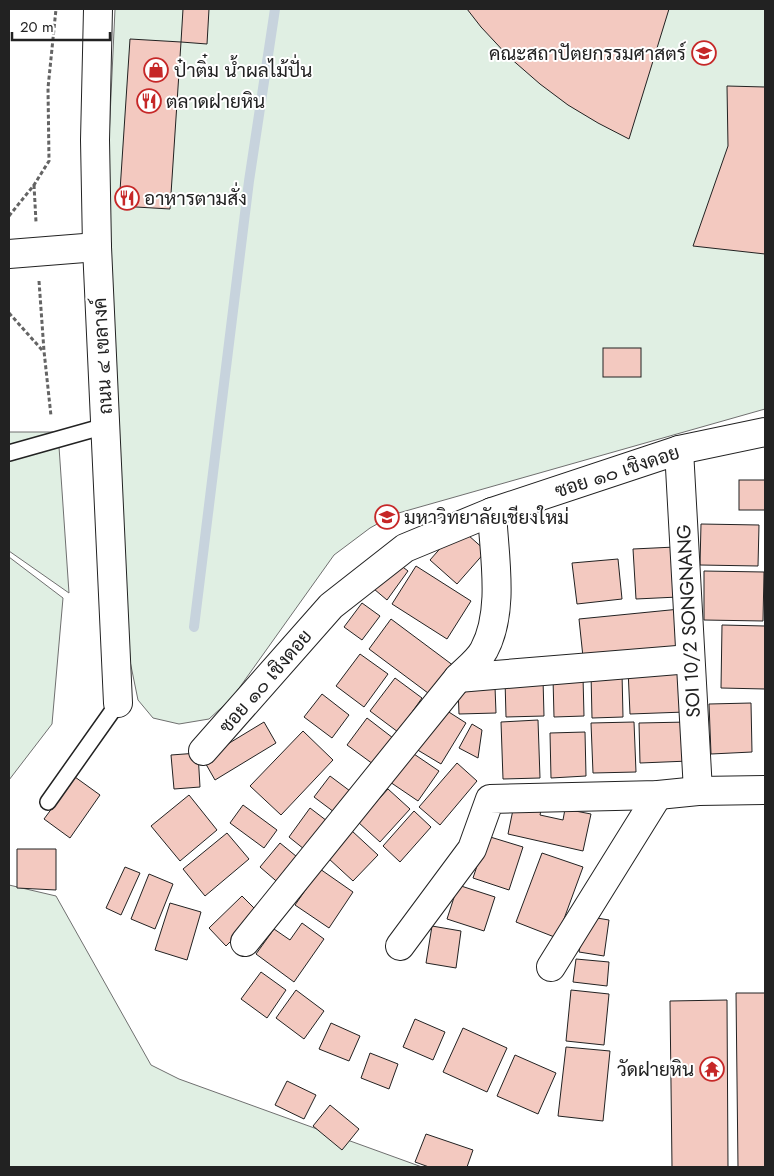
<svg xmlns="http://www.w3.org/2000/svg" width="774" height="1176" font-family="Jost,Sarabun,sans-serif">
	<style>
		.green { fill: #e0efe3; stroke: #6f6f6f }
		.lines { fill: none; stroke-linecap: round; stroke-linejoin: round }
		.stream { stroke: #c7d3dd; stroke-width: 10 }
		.building { fill: #f3c9c0; stroke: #222 }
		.service-casing { stroke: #222; stroke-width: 18 }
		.minor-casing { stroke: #222; stroke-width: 30 }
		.path { stroke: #646464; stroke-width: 3; stroke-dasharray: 4 2.5; stroke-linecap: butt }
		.service { stroke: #fff; stroke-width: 15 }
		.minor { stroke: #fff; stroke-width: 28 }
		.labels { text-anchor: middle; stroke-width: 4; stroke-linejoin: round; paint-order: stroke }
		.poi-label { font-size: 19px; fill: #222; stroke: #fff; text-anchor: start }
		.street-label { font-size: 19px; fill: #222; stroke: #fff }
	</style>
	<rect width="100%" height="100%" fill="#fff"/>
	<g class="green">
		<path d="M115,9H765V409L395,514L370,528L334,555L232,698L209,719L179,724L153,718L138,700L130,661L106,204Z"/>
		<path d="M9,432H58L69,593L9,551Z"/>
		<path d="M9,557L63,598L52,724L9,780Z"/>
		<path d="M9,885L56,896L151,1065L179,1079L422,1167H9Z"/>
	</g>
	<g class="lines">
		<path class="stream" d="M194,627L249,181L275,9"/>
	</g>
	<g class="building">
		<path d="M183,9H209L207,44L181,42Z"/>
		<path d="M467,9H669L629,139L598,123L568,105L540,84L509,57L481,27Z"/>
		<path d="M130,39L181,42L170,209L119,206Z"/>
		<path d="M727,86L765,87V254L693,246L728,146Z"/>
		<rect x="603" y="348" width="38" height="29"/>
		<rect x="739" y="480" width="26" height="30"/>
		<path d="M701,524L759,525L758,566L700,565Z"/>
		<path d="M459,527L486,551L457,584L430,560Z"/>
		<path d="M675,547L678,597L636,599L633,549Z"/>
		<path d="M618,559L622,599L577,604L572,563Z"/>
		<path d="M395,561L408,571L387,600L374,589Z"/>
		<path d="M416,566L471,601L447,639L392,604Z"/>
		<path d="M704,571L764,572L763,621L704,620Z"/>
		<path d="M362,603L380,616L362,640L344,627Z"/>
		<path d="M680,609L684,648L583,657L579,619Z"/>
		<path d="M391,619L454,666L432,696L369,649Z"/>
		<path d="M722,625L765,626V689L721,688Z"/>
		<path d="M360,654L388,674L364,707L336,686Z"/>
		<path d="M683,667L685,712L630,714L628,669Z"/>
		<path d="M622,673L623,717L592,718L591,674Z"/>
		<path d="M583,677L584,716L554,717L553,678Z"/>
		<path d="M395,678L422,698L398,732L370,711Z"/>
		<path d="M543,679L544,716L506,717L505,680Z"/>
		<path d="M495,687L496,713L459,714L458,688Z"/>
		<path d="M322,694L349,715L332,738L304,717Z"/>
		<path d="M751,703L752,752L711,754L709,704Z"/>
		<path d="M441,707L466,723L441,764L416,749Z"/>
		<path d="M367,718L393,738L373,764L347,745Z"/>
		<path d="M538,720L540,778L503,779L501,722Z"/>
		<path d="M264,722L276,743L215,780L203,759Z"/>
		<path d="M634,722L636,772L593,773L591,723Z"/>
		<path d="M688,722L689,761L640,763L639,723Z"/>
		<path d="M472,724L482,730L478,758L459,748Z"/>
		<path d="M303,731L333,760L281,815L250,786Z"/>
		<path d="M585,732L586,776L551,778L550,733Z"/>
		<path d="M411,752L439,771L418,801L390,782Z"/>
		<path d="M198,753L200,787L174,789L171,755Z"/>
		<path d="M457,763L477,781L440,825L419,807Z"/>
		<path d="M330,776L350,791L334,812L314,797Z"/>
		<path d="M75,777L100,795L70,838L44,819Z"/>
		<path d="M388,789L410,809L380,842L358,822Z"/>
		<path d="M189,795L217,830L180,861L151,826Z"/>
		<path d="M515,800L542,806L540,815L563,820L565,809L591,814L583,851L508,834Z"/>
		<path d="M243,805L277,830L264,848L230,823Z"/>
		<path d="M310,808L331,824L309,853L289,837Z"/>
		<path d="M414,811L431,827L400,862L383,846Z"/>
		<path d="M352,831L378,855L353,881L328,858Z"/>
		<path d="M227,833L249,859L205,896L183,869Z"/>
		<path d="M487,836L523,847L509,890L473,878Z"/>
		<path d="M280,843L302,861L282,886L260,867Z"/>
		<path d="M17,849H56V890L17,888Z"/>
		<path d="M542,853L583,867L557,938L516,922Z"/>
		<path d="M125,867L140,873L121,915L106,908Z"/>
		<path d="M320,869L353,892L329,928L295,905Z"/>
		<path d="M149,874L173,884L155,929L131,919Z"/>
		<path d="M458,885L495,897L484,931L447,919Z"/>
		<path d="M242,896L259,913L226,946L209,928Z"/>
		<path d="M170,903L201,912L187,960L155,950Z"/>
		<path d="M585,916L609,920L604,956L579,952Z"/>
		<path d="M302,923L324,939L294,982L256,954L274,929L290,940Z"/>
		<path d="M432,926L461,931L456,968L426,963Z"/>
		<path d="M576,959L609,962L607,986L573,982Z"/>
		<path d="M261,972L286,990L267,1018L241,999Z"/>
		<path d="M296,990L324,1011L304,1039L276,1018Z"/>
		<path d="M571,990L609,994L604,1045L566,1041Z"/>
		<path d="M736,993H765V1167H738Z"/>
		<path d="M727,1000L728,1167H672L670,1001Z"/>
		<path d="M415,1019L445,1032L433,1060L403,1047Z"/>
		<path d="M331,1023L360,1036L349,1061L319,1049Z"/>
		<path d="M463,1028L507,1048L487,1092L443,1072Z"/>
		<path d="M566,1047L610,1051L603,1121L558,1116Z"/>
		<path d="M370,1053L398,1064L389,1089L361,1078Z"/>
		<path d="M515,1055L556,1073L538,1114L497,1096Z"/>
		<path d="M287,1081L316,1095L304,1119L275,1105Z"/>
		<path d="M330,1105L359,1129L342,1150L313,1126Z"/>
		<path d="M426,1134L473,1150L467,1167H429L415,1162Z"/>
	</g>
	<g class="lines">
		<g class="service-casing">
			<g id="service">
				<path d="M9,453L105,426"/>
				<path d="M48,802L118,703"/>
			</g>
		</g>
		<g class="minor-casing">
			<g id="minor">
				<path d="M98,9L95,140L97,247L118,703"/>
				<path d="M9,254L97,247"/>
				<path d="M679,450L698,791"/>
				<path d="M458,678L690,659"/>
				<path d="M203,751L331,606L405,548L492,512L679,450L765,432"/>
				<path d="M245,942L458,678C466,670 479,660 484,650C505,611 494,555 492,512"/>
				<path d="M400,946L472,849L490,799L658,795L698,791L765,790"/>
				<path d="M551,967L658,795"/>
			</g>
		</g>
		<g class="path">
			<path d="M34,185L36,222"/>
			<path d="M9,216L34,185L49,161L48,88L56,9"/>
			<path d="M39,281L44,351L51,416"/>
			<path d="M9,313L43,351"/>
		</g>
		<use href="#service" class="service"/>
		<use href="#minor" class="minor"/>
	</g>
	<defs>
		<g id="university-ring" transform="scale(1.25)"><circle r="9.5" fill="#fff" stroke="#c62828" stroke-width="1.5"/><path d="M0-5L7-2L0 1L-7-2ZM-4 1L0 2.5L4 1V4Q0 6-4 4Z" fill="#c62828"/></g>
		<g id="shop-ring" transform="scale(1.25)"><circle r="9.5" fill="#fff" stroke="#c62828" stroke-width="1.5"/><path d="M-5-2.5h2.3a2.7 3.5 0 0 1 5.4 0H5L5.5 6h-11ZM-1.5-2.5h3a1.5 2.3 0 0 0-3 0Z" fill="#c62828"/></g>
		<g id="restaurant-ring" transform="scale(1.25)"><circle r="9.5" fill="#fff" stroke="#c62828" stroke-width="1.5"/><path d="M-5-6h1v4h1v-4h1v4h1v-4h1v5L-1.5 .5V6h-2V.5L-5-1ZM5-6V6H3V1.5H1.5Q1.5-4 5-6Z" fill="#c62828"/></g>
		<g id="temple-ring" transform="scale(1.25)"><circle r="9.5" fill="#fff" stroke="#c62828" stroke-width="1.5"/><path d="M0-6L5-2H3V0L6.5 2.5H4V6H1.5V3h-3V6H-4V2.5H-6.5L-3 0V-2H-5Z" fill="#c62828"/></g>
	</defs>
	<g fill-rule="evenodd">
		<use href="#university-ring" x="704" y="53"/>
		<use href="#shop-ring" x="156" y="70"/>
		<use href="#restaurant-ring" x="149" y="101"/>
		<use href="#restaurant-ring" x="127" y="198"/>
		<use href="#university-ring" x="387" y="517"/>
		<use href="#temple-ring" x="712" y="1069"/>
	</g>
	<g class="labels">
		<g class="poi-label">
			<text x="686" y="60" text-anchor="end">คณะสถาปัตยกรรมศาสตร์</text>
			<text x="174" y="77">ป๋าติ๋ม น้ำผลไม้ปั่น</text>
			<text x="166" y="108">ตลาดฝายหิน</text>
			<text x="144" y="205">อาหารตามสั่ง</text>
			<text x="404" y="524">มหาวิทยาลัยเชียงใหม่</text>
			<text x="694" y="1076" text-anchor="end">วัดฝายหิน</text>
		</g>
		<g class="street-label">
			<text transform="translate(102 356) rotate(-93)" y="7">ถนน ๔ เขลางค์</text>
			<text transform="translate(617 471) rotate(-18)" y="7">ซอย ๑๐ เชิงดอย</text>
			<text transform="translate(688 621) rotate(-93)" y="7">SOI 10/2 SONGNANG</text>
			<text transform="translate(265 681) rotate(-49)" y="7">ซอย ๑๐ เชิงดอย</text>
		</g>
	</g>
	<rect width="774" height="1176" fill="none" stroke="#222222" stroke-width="20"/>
	<path d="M12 32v8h98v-8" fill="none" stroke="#222222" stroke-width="2.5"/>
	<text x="20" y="32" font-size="15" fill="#222222" stroke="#ffffff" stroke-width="4" paint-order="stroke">20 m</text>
</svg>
